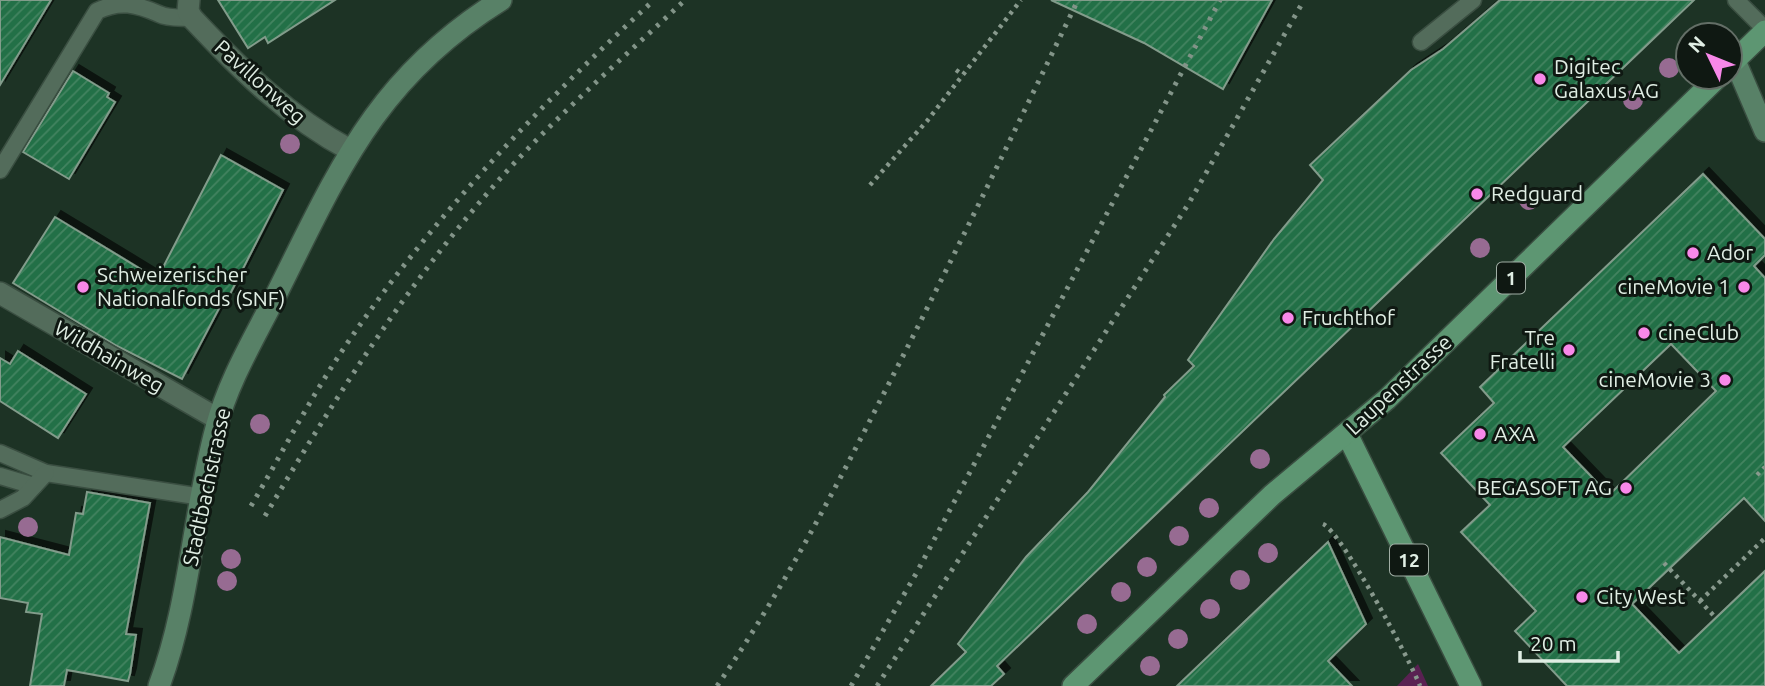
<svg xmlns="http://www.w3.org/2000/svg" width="1765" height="686" font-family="Ubuntu,sans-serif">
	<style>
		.grass { fill: url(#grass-tufts) }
		.building { fill: url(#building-hatch); stroke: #829c8b; stroke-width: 2; fill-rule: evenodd; filter: url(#shadow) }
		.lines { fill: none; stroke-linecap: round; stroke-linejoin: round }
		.lane-casing { stroke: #3a4e41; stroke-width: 19 }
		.street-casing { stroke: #3a4e41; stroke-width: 24 }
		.secondary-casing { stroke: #3a4e41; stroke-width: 24 }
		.primary-casing { stroke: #3a4e41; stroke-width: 24 }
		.path { stroke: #88998d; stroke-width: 4.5; stroke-dasharray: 3.5 5; stroke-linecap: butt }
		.lane { stroke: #536c5b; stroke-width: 16 }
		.street { stroke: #536c5b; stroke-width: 21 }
		.secondary { stroke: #588167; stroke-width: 21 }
		.primary { stroke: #5d9672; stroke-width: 21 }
		.rail { stroke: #829488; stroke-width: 5; stroke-dasharray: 3.5 7; stroke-linecap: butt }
		.tree { fill: #976b92 }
		.poi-dot { fill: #f888e9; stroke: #0f1812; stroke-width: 2.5 }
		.labels { text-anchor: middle; stroke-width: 6; stroke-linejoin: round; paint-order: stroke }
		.shield { fill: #0f1812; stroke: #a1aea5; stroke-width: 2 }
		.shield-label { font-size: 19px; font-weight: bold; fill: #e0eee4 }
		.poi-label { font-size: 21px; fill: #e0eee4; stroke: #0f1812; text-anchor: start }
		.street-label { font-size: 21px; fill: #e0eee4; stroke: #0f1812 }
	</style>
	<defs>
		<pattern id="grass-tufts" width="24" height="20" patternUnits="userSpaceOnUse" patternTransform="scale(1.75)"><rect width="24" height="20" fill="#592152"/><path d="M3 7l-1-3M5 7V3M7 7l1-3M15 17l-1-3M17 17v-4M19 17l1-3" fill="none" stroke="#71426b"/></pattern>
		<pattern id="building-hatch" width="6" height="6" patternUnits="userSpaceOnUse" patternTransform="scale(1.75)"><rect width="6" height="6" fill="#236f46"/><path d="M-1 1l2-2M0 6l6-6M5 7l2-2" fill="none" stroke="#438461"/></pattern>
		<filter id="shadow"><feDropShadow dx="6" dy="-6" stdDeviation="0" flood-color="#0009"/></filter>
	</defs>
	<rect width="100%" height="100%" fill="#1d3325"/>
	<path class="grass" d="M1418,664L1428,686H1397Z"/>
	<g class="building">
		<path d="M0,0H51L0,85Z"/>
		<path d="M218,0H335L268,43L265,37L248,48Z"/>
		<path d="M1051,0H1272L1223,89L1144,43Z"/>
		<path d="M1500,0H1694L997,666L1004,674L991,686H931L966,652L958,644L1026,557L1088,492L1165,397L1164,395L1194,366L1188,360L1274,239L1323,180L1310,165L1411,70L1443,49Z"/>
		<path d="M73,71L109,93L107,97L115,102L69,179L23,152Z"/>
		<path d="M221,155L283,190L228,298L225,297L182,379L117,346L13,283L55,217L157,279Z"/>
		<path d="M1703,174L1765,239V255L1754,266L1765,278V521L1744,498L1632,604L1679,653L1765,571V686H1567L1515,631L1536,611L1461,532L1490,505L1441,453L1494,403L1480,387ZM1671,344L1716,391L1609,495L1563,447Z"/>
		<path d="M18,351L86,394L58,438L0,401V358L10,364Z"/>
		<path d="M87,492L150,503L126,634L136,635L130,674L128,681L67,670L64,686H30L42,614L26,612L28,603L0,598V537L69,555L76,513L83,514Z"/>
		<path d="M1328,542L1366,624L1328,661L1352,686H1177Z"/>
	</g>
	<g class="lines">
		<g class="lane-casing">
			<g id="lane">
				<path d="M1736,0L1765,29"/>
				<path d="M1421,42L1473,0"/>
				<path d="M0,170L97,11C120,0 136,4 159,14C169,19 181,17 192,18"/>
				<path d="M0,453L46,473L202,497"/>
				<path d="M0,476L34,486"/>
				<path d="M0,510L23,498L46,473"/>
			</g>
		</g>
		<g class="street-casing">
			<g id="street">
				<path d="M189,0L188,11L192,18C240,69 288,117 350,150"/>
				<path d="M0,293L218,419"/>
			</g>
		</g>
		<g class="secondary-casing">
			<g id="secondary">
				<path d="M1735,61L1765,131"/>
				<path d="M159,686C190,603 193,513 216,428C228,381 255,337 277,293C339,169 377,77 501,0"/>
			</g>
		</g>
		<g class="primary-casing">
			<g id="primary">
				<path d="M1730,65L1765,31"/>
				<path d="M1347,434L1471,686"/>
				<path d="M1073,686L1272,495L1387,399L1718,77"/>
			</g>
		</g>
		<g class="path">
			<path d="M956,70L963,75"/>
			<path d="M870,185L927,121L1021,0"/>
			<path d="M1757,475L1765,467"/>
			<path d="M1323,524C1341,531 1411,662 1420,686"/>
			<path d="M1664,563L1716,618"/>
			<path d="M1700,601L1765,538"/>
		</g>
		<use href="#lane" class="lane"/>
		<use href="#street" class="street"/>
		<use href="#secondary" class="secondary"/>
		<use href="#primary" class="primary"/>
		<g class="rail">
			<path d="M251,506C285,448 316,387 355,332C441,208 543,102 654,0"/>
			<path d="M265,516C335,398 407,284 498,181C555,117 622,59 685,0"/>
			<path d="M717,686C781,593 832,495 883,395C950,265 1014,132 1078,0"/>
			<path d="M851,686L917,572L1220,0"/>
			<path d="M877,686L1189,203L1304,0"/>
		</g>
	</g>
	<g class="tree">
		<circle cx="1669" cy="68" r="10"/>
		<circle cx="1633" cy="100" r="10"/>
		<circle cx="290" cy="144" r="10"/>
		<circle cx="1529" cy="200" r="10"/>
		<circle cx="1480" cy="248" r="10"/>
		<circle cx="260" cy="424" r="10"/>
		<circle cx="1260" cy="459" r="10"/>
		<circle cx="1209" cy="508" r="10"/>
		<circle cx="28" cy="527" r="10"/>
		<circle cx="1179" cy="536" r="10"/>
		<circle cx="1268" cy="553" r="10"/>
		<circle cx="231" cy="559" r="10"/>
		<circle cx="1147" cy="567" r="10"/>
		<circle cx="1240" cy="580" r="10"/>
		<circle cx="227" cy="581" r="10"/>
		<circle cx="1121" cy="592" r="10"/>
		<circle cx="1210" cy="609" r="10"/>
		<circle cx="1087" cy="624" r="10"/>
		<circle cx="1178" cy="639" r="10"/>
		<circle cx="1150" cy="666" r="10"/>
	</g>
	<g class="poi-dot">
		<circle cx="1540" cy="79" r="7"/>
		<circle cx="1477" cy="194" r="7"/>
		<circle cx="1693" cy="253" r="7"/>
		<circle cx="83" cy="287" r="7"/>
		<circle cx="1744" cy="287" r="7"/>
		<circle cx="1288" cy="318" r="7"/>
		<circle cx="1644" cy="333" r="7"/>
		<circle cx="1569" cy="350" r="7"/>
		<circle cx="1725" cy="380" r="7"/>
		<circle cx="1480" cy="434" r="7"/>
		<circle cx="1626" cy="488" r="7"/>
		<circle cx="1582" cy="597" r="7"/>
	</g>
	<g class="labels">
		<g class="shield">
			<rect x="1497" y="262.5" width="28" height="31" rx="5"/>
			<rect x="1390" y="544.5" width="38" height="31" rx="5"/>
		</g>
		<g class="shield-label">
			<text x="1511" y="285">1</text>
			<text x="1409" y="567">12</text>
		</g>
		<g class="poi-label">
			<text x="1554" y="74">Digitec<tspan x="1554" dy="24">Galaxus AG</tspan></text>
			<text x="1491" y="201">Redguard</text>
			<text x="1707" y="260">Ador</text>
			<text x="97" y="282">Schweizerischer<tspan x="97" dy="24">Nationalfonds (SNF)</tspan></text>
			<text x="1730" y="294" text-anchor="end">cineMovie 1</text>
			<text x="1302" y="325">Fruchthof</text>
			<text x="1658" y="340">cineClub</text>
			<text x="1555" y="345" text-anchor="end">Tre<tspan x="1555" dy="24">Fratelli</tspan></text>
			<text x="1711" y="387" text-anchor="end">cineMovie 3</text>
			<text x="1494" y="441">AXA</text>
			<text x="1612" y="495" text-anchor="end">BEGASOFT AG</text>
			<text x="1596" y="604">City West</text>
		</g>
		<g class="street-label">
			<text transform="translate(260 82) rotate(42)" y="7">Pavillonweg</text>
			<text transform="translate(109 357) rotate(30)" y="7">Wildhainweg</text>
			<text transform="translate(1399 385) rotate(-43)" y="7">Laupenstrasse</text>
			<text transform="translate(207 487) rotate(-78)" y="7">Stadtbachstrasse</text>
		</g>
	</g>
	<g transform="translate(1709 56) rotate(313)"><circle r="33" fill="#0f1812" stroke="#636e66" stroke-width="2"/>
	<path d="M0-5L12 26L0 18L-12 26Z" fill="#f888e9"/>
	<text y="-10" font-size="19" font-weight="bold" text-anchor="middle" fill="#e0eee4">N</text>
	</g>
	<path d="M1520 651v10h98v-10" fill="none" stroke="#e0eee4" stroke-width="3.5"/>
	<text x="1530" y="651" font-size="21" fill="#e0eee4" stroke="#0f1812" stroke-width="5" paint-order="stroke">20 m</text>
</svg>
